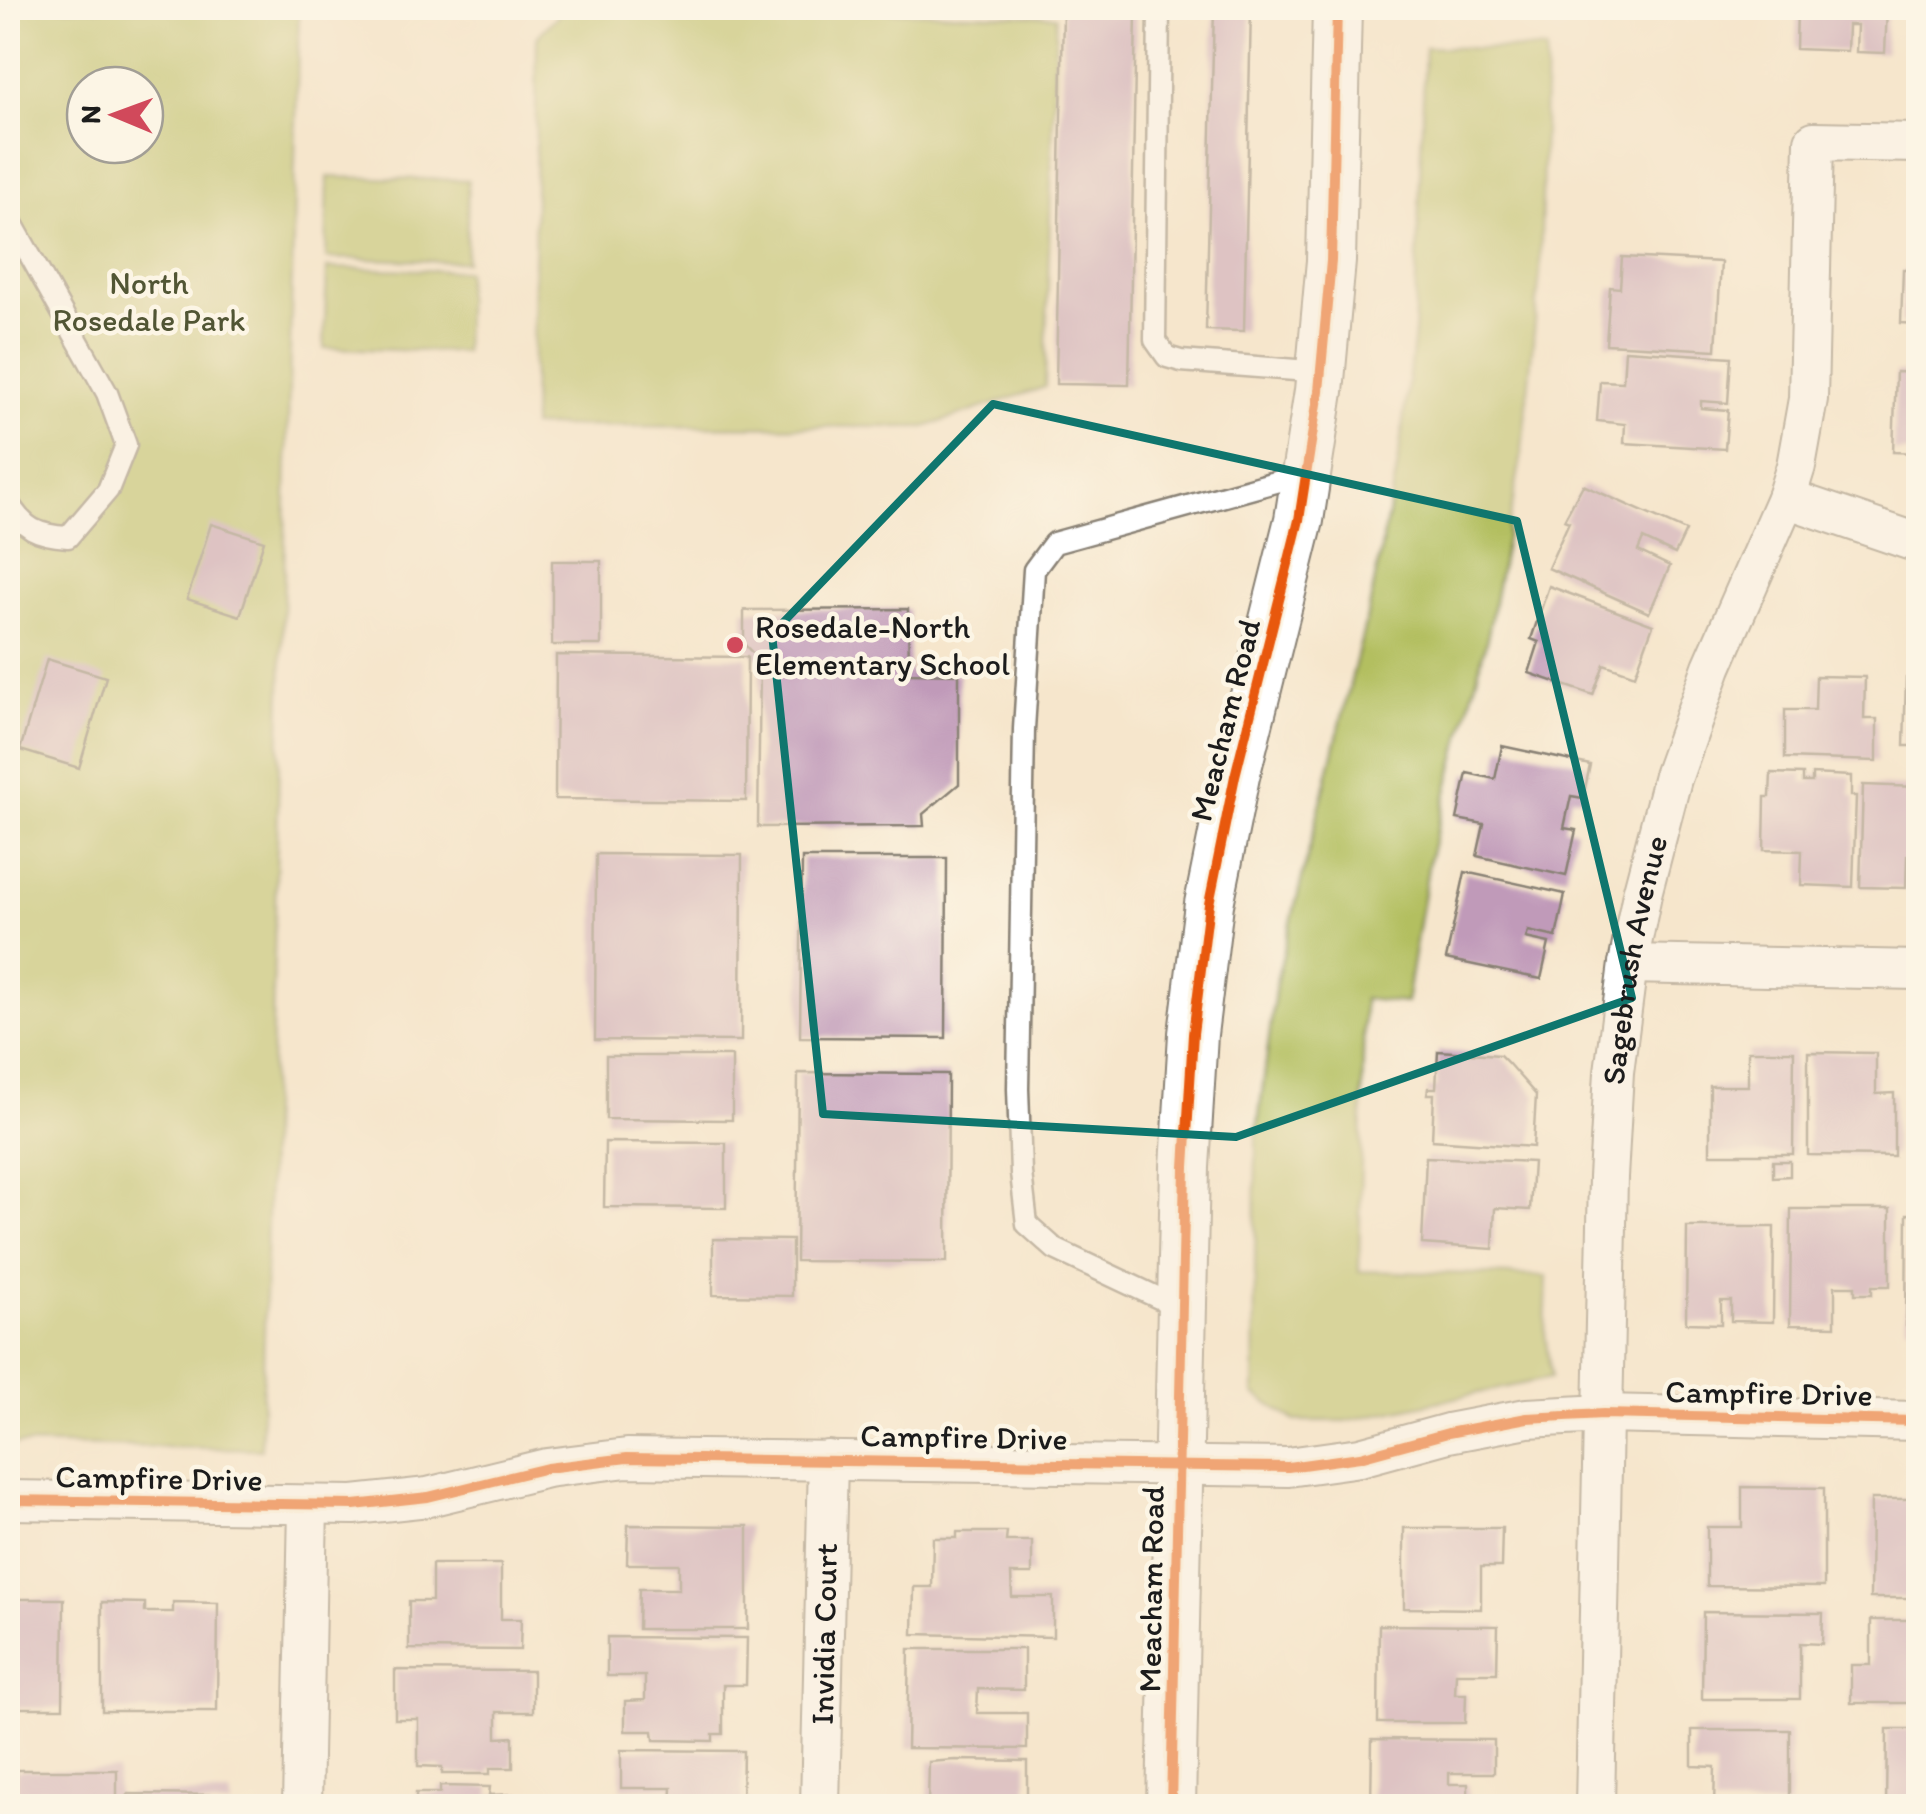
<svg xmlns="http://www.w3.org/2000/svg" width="1926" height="1814" font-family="Itim,sans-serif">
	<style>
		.green { fill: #b3bf61; stroke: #686e3e; stroke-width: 2.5; fill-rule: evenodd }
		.building { fill: #c09ab9 }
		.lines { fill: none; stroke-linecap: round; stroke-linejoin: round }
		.service-casing { stroke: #898174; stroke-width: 25 }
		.minor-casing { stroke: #898174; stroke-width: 42 }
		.tertiary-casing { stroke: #898174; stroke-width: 52 }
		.service { stroke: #fff; stroke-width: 20 }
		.minor { stroke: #fff; stroke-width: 38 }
		.tertiary { stroke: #fff; stroke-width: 48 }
		.cycleway-casing { stroke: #fcf5e5; stroke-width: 16 }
		.cycleway { stroke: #e8590c; stroke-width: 10 }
		.marked { fill: none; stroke: #0f766e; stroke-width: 8; stroke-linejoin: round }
		.poi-dot { fill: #d1495b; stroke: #fcf5e5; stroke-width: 4 }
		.labels { text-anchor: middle; stroke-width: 9; stroke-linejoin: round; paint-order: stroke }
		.park-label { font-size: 32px; fill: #515534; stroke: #fcf5e5 }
		.poi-label { font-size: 32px; fill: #1c1c1c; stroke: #fcf5e5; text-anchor: start }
		.street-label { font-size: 32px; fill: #1c1c1c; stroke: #fcf5e5 }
	</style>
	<rect width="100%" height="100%" fill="#fcf5e5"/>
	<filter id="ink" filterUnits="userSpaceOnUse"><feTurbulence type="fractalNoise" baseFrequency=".01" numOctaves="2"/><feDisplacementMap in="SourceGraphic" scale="20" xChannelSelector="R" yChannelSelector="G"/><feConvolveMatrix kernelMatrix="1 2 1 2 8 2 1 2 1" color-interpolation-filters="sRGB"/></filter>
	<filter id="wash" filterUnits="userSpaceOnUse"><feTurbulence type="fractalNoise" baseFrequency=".0048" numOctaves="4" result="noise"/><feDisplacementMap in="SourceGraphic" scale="40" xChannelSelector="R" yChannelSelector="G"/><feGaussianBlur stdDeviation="2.25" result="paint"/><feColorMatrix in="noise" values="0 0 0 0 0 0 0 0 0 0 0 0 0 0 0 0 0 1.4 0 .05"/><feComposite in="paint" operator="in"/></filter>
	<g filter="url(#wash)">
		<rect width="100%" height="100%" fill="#f6e6cc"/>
		<g class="green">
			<path d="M8,8H299L261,1449L8,1444ZM85,85H145V145H85Z"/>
			<path d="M565,8H758L1056,16L1045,387L925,427L532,426L537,37Z"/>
			<path d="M1425,47L1546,50L1540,273L1521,459L1488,634L1429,861L1406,1003L1364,999L1359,1271L1547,1276L1545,1333L1551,1378L1345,1421H1295L1254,1394L1256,1141L1276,983L1370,604L1397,470L1414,334Z"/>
			<path d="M328,177L468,180L466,262L326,258Z"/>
			<path d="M327,268L466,271L464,352L324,348Z"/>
		</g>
		<g id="blocks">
			<g class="building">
				<path d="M1214,8H1251L1244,331L1206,330Z"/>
				<path d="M1797,8H1887L1885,53L1856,52L1857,25H1848L1847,51L1796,49Z"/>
				<path d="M1063,10L1136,12L1129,385L1056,384Z"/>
				<path d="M1622,257L1721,262L1716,350L1606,344L1610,287L1620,288Z"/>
				<path d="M1903,269H1918V324L1901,323Z"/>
				<path d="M1625,350L1731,357L1728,403L1701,401V408L1728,410L1725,449L1624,443L1625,424L1597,421L1600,381L1623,382Z"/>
				<path d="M1896,372L1918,373V453L1893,452Z"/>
				<path d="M1583,485L1686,531L1675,554L1643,539L1638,551L1670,566L1649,613L1548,568L1569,522L1564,520Z"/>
				<path d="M211,524L264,541L240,616L187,599Z"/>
				<rect x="552" y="561" width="49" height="84"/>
				<path d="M1549,586L1653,625L1635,675L1604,664L1593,695L1529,673L1539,642L1531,639Z"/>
				<path d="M908,609L909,673L959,674V784L923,814L924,826L758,827L760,661L744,644V610Z"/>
				<path d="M556,655L747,657L746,801L555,799Z"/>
				<path d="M47,659L106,677L79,768L20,750Z"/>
				<path d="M1816,676L1865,677L1864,719H1877V761L1785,758V710H1815Z"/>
				<path d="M1906,678H1918V746H1904Z"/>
				<path d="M1502,746L1590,765L1583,798L1571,796L1564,828L1576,830L1566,876L1477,856L1484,824L1457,819L1467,773L1495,779Z"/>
				<path d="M1771,773L1803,774V782H1812V774L1851,776V796H1856L1853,887L1801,885L1802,851L1764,850L1765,797H1770Z"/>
				<path d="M1863,785L1918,787V857L1907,856L1906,888L1860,887Z"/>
				<path d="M596,854L742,855L741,1041L595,1040Z"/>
				<path d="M802,858H947L946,1038L800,1037Z"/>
				<path d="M1465,872L1565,894L1556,937L1528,931L1526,938L1549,943L1541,979L1446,959Z"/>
				<path d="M1438,1051L1500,1055L1508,1063L1536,1095L1533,1147L1432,1140L1434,1094H1427L1428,1088H1436Z"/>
				<path d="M1748,1051H1794L1793,1154H1710V1086H1748Z"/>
				<path d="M1808,1052L1876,1053V1094L1894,1093V1156L1808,1155Z"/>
				<path d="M606,1056H732V1120L606,1119Z"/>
				<path d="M798,1073L948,1074L947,1262L796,1261Z"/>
				<path d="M605,1142L726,1143V1208L604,1207Z"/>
				<path d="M1426,1157L1533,1162L1530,1210L1495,1208L1493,1249L1422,1244Z"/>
				<path d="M1773,1161H1790V1176L1773,1177Z"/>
				<path d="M1791,1209H1890V1286H1872V1294H1855V1286H1835V1326L1790,1325Z"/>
				<path d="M1907,1214H1918V1326H1906Z"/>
				<path d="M1687,1227H1774L1773,1322L1731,1321V1301H1721V1324L1686,1323Z"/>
				<path d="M713,1239L792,1240V1296L713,1295Z"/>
				<path d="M1742,1487L1824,1488V1587L1707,1586V1527H1742Z"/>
				<path d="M1871,1499H1918V1598H1870Z"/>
				<path d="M628,1525L748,1526V1629H638L639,1589H679V1564H627Z"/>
				<path d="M1404,1528H1502L1501,1567H1481V1609L1404,1608Z"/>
				<path d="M957,1532H1007L1006,1541H1032V1574H1011L1012,1597H1053V1637L913,1634L914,1587H932L933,1538H957Z"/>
				<path d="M432,1564H501V1619H521L520,1650L409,1649V1601H432Z"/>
				<path d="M8,1599H64L63,1708H8Z"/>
				<path d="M102,1602L145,1603V1612H173V1602L218,1603L217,1711H102Z"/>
				<path d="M1703,1612L1823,1613L1822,1644L1800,1643V1699H1702Z"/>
				<path d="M1871,1620H1918V1703H1851V1665H1871Z"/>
				<path d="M1379,1625L1498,1626L1497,1673H1456L1455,1694H1466L1465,1723H1378Z"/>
				<path d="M607,1637L747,1638L746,1685H723V1734H713V1741L654,1740L653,1731H625V1701L645,1700V1676H607Z"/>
				<path d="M909,1649H1024V1690L978,1689L977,1713H1027V1749L907,1748Z"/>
				<path d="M395,1670L533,1671V1712H497V1738L513,1737V1768H490V1774H442V1767L418,1766V1719H395Z"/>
				<path d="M1887,1729H1918V1806H1886Z"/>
				<path d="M1692,1730H1790V1806H1714L1715,1767L1692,1766Z"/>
				<path d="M1372,1739L1494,1740V1773H1449V1784H1468V1806H1371Z"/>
				<path d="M621,1750L743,1751L742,1806H671L672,1788H621Z"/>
				<path d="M955,1760L1027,1761V1798H1009V1806H928L929,1762Z"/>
				<rect x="17" y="1770" width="100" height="36"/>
				<path d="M440,1786L490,1787L489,1795L513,1794V1806H416V1793H440Z"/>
				<path d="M128,1794L231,1795V1806H128Z"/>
			</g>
		</g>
	</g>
	<g filter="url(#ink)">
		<use href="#blocks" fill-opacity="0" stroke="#898174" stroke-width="2.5"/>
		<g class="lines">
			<g class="service-casing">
				<g id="service">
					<path d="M1159,8L1155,340L1167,357L1181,361L1321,372"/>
					<path d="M8,216L107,393L126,445L108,490L68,537C37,535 24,529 8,502"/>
					<path d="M1182,1309L1055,1249L1027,1224L1021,1173L1018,1089L1024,729L1034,570L1054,543L1304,474"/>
				</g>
			</g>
			<g class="minor-casing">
				<g id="minor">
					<path d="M1786,498L1918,543"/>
					<path d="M1628,964L1918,970"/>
					<path d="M8,1500L354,1505L428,1497L547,1468L627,1458L1288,1467L1360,1457L1448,1433L1527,1418L1603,1414L1918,1421"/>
					<path d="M302,1806L308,1506"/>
					<path id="s1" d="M820,1806L828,1460"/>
					<path id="s2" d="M1595,1806L1608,1177L1614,1072L1628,964L1642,894L1672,779L1712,667L1786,498L1796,466L1808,399L1814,141L1918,143"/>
				</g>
			</g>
			<g class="tertiary-casing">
				<path id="tertiary" d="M1171,1806L1185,1167L1193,1034L1209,904L1235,776L1299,520L1319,391L1331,261L1337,8"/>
			</g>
			<use href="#service" class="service"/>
			<use href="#minor" class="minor"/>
			<use href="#tertiary" class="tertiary"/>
			<g class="cycleway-casing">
				<g id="cycleway">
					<path d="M8,1500L354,1505L428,1497L547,1468L627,1458L1288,1467L1360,1457L1448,1433L1527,1418L1603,1414L1918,1421"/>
					<path d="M1171,1806L1185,1167L1193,1034L1209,904L1235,776L1299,520L1319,391L1331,261L1337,8"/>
				</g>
			</g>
			<use href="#cycleway" class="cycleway"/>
		</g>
	</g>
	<path d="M0 0H1926V1814H0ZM993,404L1517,521L1632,998L1236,1137L823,1114L772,634Z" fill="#f6e6cc" fill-opacity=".55" fill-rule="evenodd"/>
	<path class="marked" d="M993,404L1517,521L1632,998L1236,1137L823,1114L772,634Z"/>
	<circle class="poi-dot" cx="735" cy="645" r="10"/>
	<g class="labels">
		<g class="park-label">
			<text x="149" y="294">North<tspan x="149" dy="37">Rosedale Park</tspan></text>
		</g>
		<g class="poi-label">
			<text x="755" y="638">Rosedale-North<tspan x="755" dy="37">Elementary School</tspan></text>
		</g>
		<g class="street-label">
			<text transform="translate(1225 720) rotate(-76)" y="11">Meacham Road</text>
			<text dy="11" stroke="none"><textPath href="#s2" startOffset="848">Sagebrush Avenue</textPath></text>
			<text transform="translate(1769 1393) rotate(1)" y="11">Campfire Drive</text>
			<text transform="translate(964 1437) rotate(1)" y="11">Campfire Drive</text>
			<text transform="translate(159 1478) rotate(1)" y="11">Campfire Drive</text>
			<text transform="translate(1151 1589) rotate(-89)" y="11">Meacham Road</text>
			<text dy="11" stroke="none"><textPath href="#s1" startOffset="172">Invidia Court</textPath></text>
		</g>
	</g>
	<rect width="1926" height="1814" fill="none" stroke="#fcf5e5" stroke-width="40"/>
	<g transform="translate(115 115) rotate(271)"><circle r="48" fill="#fcf5e5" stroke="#a29e95" stroke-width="2.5"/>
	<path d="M0-8L18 38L0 25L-18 38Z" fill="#d1495b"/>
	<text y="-15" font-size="28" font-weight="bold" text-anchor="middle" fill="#1c1c1c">N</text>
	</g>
</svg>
